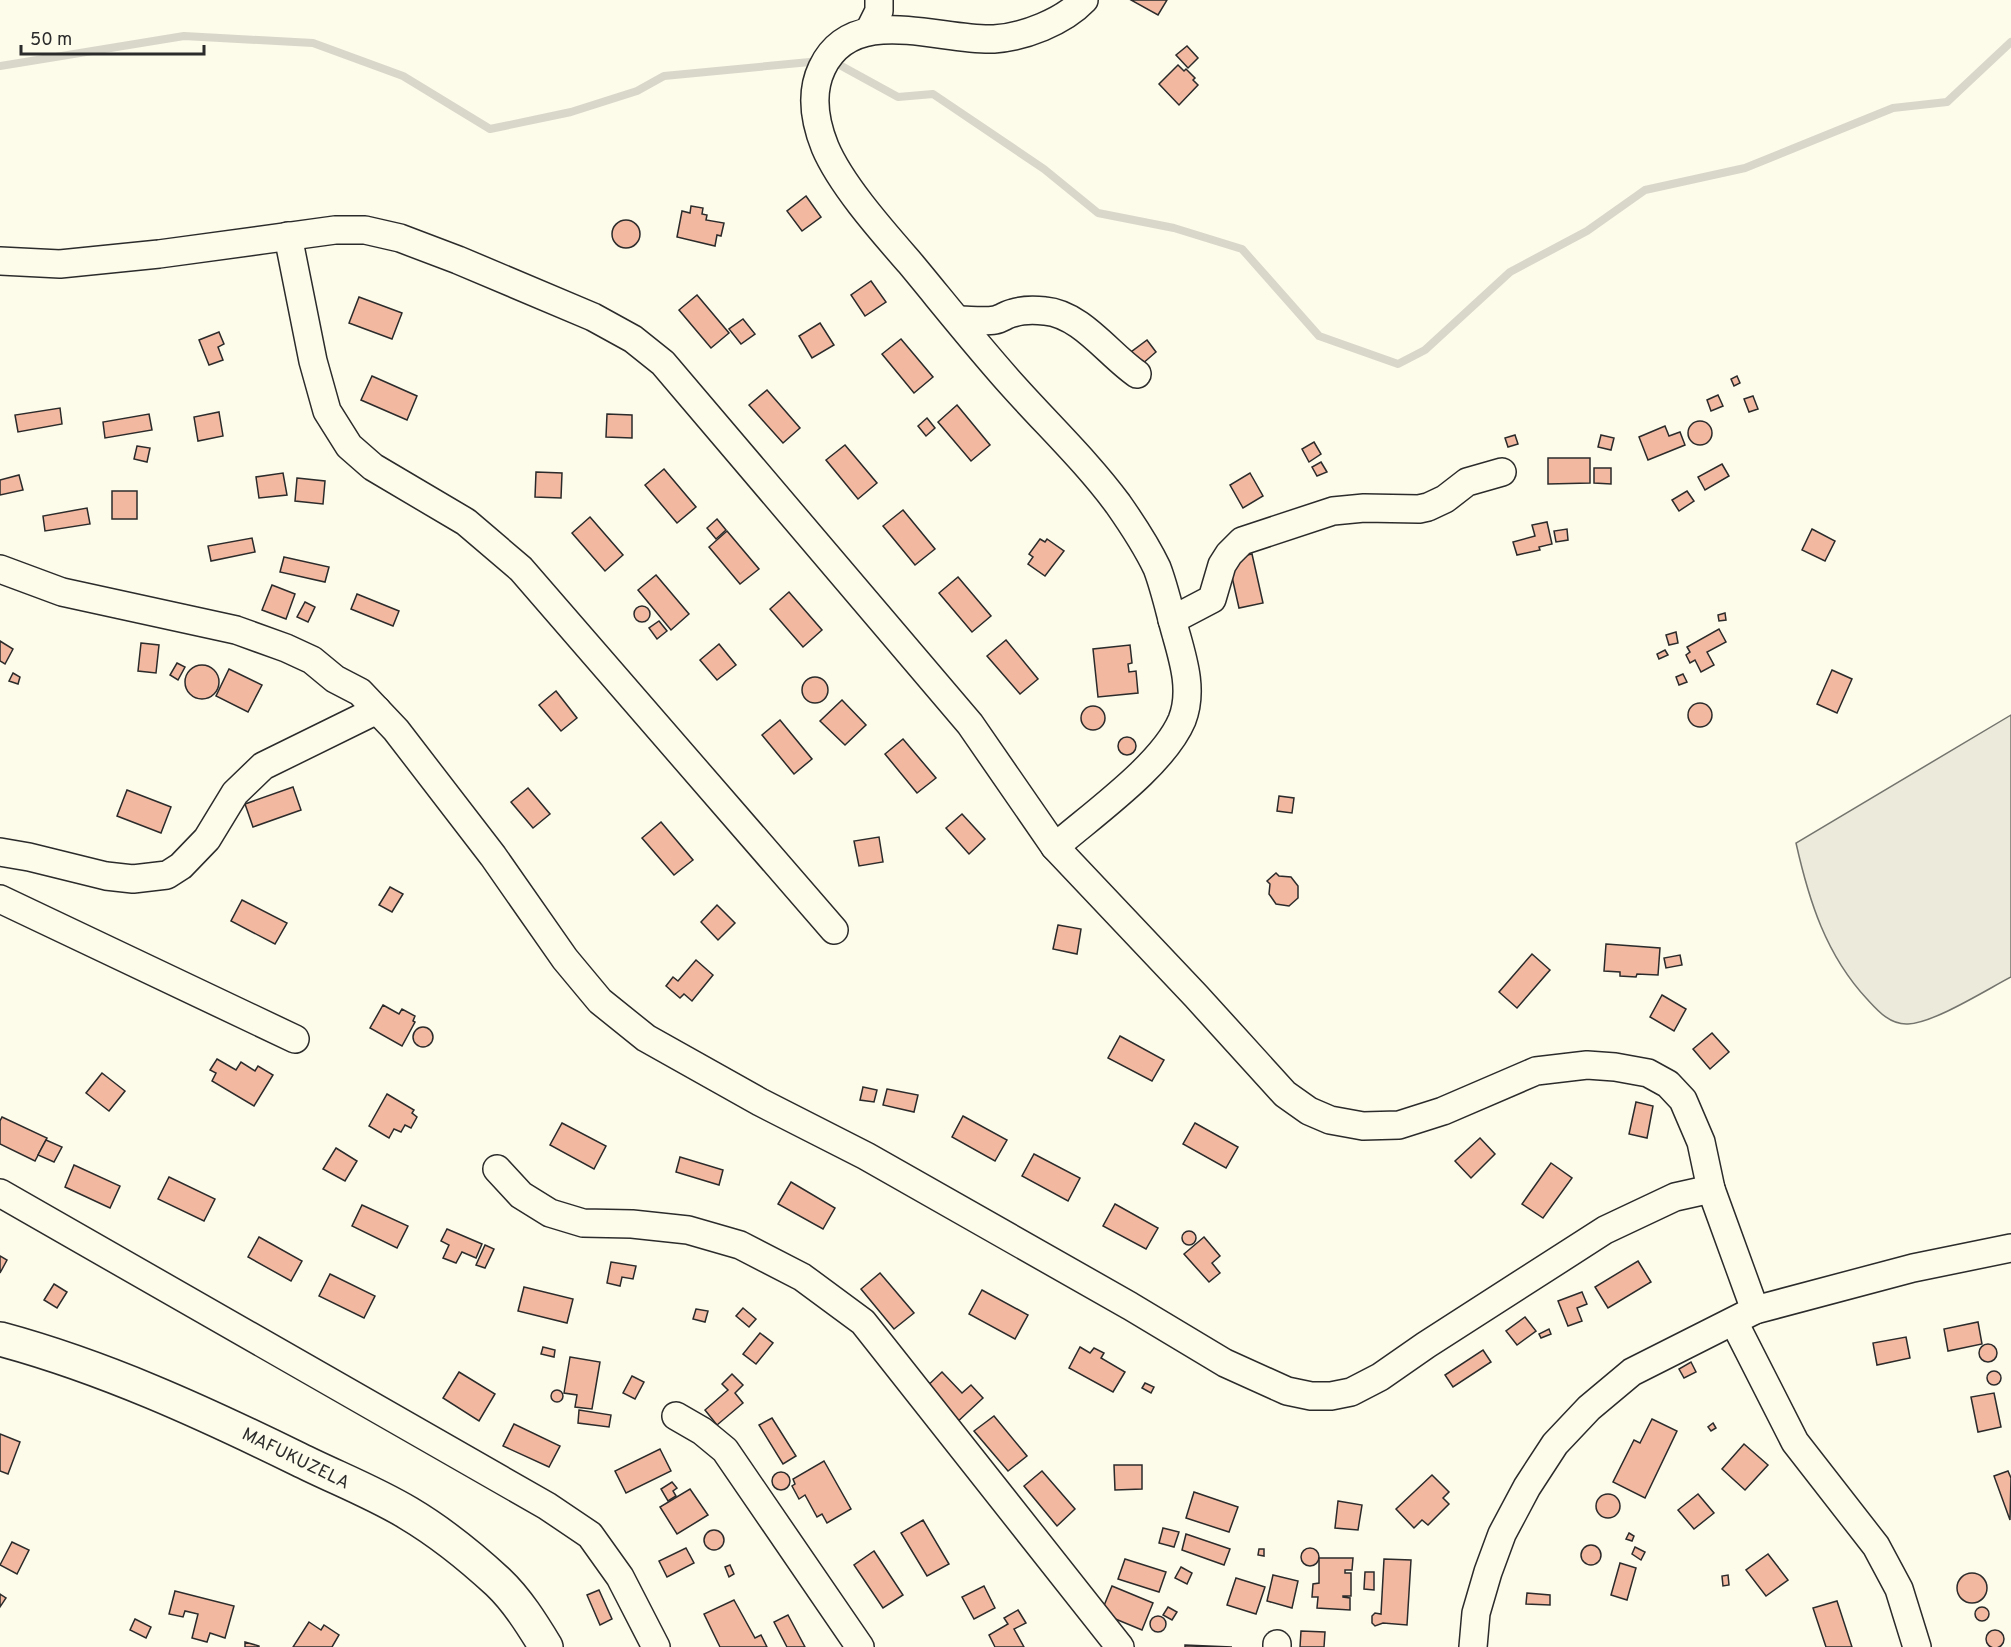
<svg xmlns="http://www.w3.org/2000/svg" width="2011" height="1647" font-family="Overpass,sans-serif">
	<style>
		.green { fill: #ecebdb; stroke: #74746e; stroke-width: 1.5 }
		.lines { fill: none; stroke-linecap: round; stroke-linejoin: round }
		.stream { stroke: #d8d7c9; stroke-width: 8 }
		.building { fill: #f2b8a0; stroke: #2b2b2b; stroke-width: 1.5 }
		.minor-casing { stroke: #2b2b2b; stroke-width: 30 }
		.major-casing { stroke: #2b2b2b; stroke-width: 36 }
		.minor { stroke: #fdfbea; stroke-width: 27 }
		.major { stroke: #fdfbea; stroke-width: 33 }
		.labels { text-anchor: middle; stroke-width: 4.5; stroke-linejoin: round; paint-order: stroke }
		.street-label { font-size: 18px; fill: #2b2b2b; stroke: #fdfbea }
	</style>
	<rect width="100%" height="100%" fill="#fdfbea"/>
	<path class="green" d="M2011,715V977C1986,990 1934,1023 1908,1024C1890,1025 1878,1011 1867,999C1826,955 1809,901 1796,843Z"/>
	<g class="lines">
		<g class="stream">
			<path d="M832,62L836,63L898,97L933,94L1044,169L1098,213L1174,228L1242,249L1319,336L1398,364L1425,350L1510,272L1587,231L1645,190L1745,168L1893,108L1947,102L2011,42"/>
			<path d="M0,66L184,36L313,43L403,76L490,129L571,112L637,91L664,76L810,62"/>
		</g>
	</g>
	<g class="building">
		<path d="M1131,0H1167L1158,15Z"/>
		<path d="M1187,46L1198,58L1188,68L1176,55Z"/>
		<path d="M1178,65L1184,71L1186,69L1195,78L1193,80L1198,85L1179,105L1159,84Z"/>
		<path d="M806,196L821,217L802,231L787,211Z"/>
		<path d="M691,206L703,208L702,214L707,215L706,220L724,223L721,236L717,235L715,246L677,237L682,211L690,213Z"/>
		<circle cx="626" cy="234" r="14"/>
		<path d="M871,281L886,302L865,316L851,295Z"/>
		<path d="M697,295L729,333L711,348L679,310Z"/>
		<path d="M359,297L402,313L392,339L349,323Z"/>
		<path d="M743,319L755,334L741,344L729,329Z"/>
		<path d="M820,323L834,345L812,358L799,336Z"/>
		<path d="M219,332L224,344L218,347L223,360L209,365L199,340Z"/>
		<path d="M901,339L933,377L914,393L882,354Z"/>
		<path d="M1147,340L1156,352L1141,365L1131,352Z"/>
		<path d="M372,376L417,396L407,420L361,400Z"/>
		<path d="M1737,376L1740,383L1734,386L1731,379Z"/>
		<path d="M767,390L800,428L783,443L749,405Z"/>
		<path d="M1718,395L1723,406L1711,411L1707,400Z"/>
		<path d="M1753,396L1758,409L1749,412L1744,399Z"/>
		<path d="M957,405L990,445L971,461L938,422Z"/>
		<path d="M60,408L62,424L18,432L15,415Z"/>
		<path d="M219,412L223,436L198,441L194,417Z"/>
		<path d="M149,414L152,430L105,438L103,422Z"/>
		<path d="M607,414L632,415V438L606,437Z"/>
		<path d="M927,418L935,428L926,436L918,426Z"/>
		<circle cx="1700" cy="433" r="12"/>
		<path d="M1665,426L1669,436L1680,432L1685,445L1648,460L1639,437Z"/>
		<path d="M1515,435L1518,444L1508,447L1505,438Z"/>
		<path d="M1601,435L1614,438L1611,450L1598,447Z"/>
		<path d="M1314,442L1321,454L1309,462L1302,449Z"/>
		<path d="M845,445L877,483L858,499L826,460Z"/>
		<path d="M137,446L150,448L147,462L134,459Z"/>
		<path d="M1548,458H1590V483L1548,484Z"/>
		<path d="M1321,462L1327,472L1317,476L1312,467Z"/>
		<path d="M1722,464L1729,476L1705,490L1698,477Z"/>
		<path d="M1594,468H1611V484L1594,483Z"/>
		<path d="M664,469L696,507L677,523L645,485Z"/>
		<path d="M536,472L562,473L561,498L535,497Z"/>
		<path d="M283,473L287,495L259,498L256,477Z"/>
		<path d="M1250,473L1263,496L1243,508L1230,485Z"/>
		<path d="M19,475L23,490L0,495V480Z"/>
		<path d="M297,478L325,481L323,504L295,501Z"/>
		<rect x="112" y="491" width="25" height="28"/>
		<path d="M1687,491L1694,501L1679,511L1672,500Z"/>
		<path d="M87,508L90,524L45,531L43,516Z"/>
		<path d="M903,510L935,549L915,565L883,526Z"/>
		<path d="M590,517L623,555L605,571L572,533Z"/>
		<path d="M717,519L726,530L716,539L707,528Z"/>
		<path d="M1547,522L1552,544L1539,547L1540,550L1517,555L1513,542L1535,536L1532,525Z"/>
		<path d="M1567,529L1568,540L1556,542L1554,531Z"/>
		<path d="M1812,529L1835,541L1825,561L1802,550Z"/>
		<path d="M727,531L759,569L740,584L709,547Z"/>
		<path d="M252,538L255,552L211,561L208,546Z"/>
		<path d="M1040,539L1045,542L1047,539L1064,551L1045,576L1028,564L1033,557L1029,554Z"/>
		<path d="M1252,554L1263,603L1239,608L1228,559Z"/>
		<path d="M284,557L329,567L325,582L280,572Z"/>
		<path d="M656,575L689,614L671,630L638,590Z"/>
		<path d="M958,577L991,616L972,632L939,593Z"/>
		<path d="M272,585L295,594L286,619L262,610Z"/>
		<path d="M789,592L822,630L803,647L770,609Z"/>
		<path d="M357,594L399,611L393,626L351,609Z"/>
		<path d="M305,602L315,607L308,622L297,617Z"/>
		<circle cx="642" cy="614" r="8"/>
		<path d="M1725,613L1726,620L1719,621L1718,615Z"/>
		<path d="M659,621L667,631L657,639L649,628Z"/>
		<path d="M1719,629L1726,642L1707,652L1714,665L1701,672L1695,660L1690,663L1686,655L1690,652L1687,647Z"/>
		<path d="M1676,632L1678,643L1669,645L1666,635Z"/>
		<path d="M1006,640L1038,679L1020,694L987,656Z"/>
		<path d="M0,641L13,649L5,664L0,661Z"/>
		<path d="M141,643L159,645L156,673L138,671Z"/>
		<path d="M719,644L736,665L717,680L700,660Z"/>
		<path d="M1130,645L1132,663L1128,664L1129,672L1136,671L1138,693L1098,697L1093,649Z"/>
		<path d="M1665,650L1668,655L1659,659L1657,654Z"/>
		<path d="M177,663L185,667L178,680L170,675Z"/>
		<circle cx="202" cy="682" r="17"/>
		<path d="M229,669L262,685L248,712L216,696Z"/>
		<path d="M1832,670L1852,679L1837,713L1817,704Z"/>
		<path d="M13,673L20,677L18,684L9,681Z"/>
		<path d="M1683,674L1687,682L1679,685L1676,677Z"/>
		<circle cx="815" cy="690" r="13"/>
		<path d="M556,691L577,718L561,731L539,705Z"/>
		<path d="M842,700L866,725L845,745L820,721Z"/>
		<circle cx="1700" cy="715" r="12"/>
		<circle cx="1093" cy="718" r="12"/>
		<path d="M780,720L812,759L794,774L762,735Z"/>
		<circle cx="1127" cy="746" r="9"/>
		<path d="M903,739L936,778L917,793L885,754Z"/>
		<path d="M293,787L301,810L253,827L245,804Z"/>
		<path d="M528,788L550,814L533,828L511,802Z"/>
		<path d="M127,790L171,807L161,833L117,816Z"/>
		<path d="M1279,796L1294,798L1292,813L1277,811Z"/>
		<path d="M962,814L985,839L969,854L946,828Z"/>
		<path d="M661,822L693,860L674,875L642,838Z"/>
		<path d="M879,837L883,862L859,866L854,841Z"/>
		<path d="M1276,873L1279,876L1291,877L1298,886V898L1289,906L1276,904L1269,894L1270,884L1267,881Z"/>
		<path d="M390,887L403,894L392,912L379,905Z"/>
		<path d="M242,900L287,923L275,944L231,921Z"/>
		<path d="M717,905L735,923L718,940L701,922Z"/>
		<path d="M1058,925L1081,929L1077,954L1053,949Z"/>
		<path d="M1606,944L1660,948L1658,975L1637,974L1636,977L1620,976V972L1604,971Z"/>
		<path d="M1532,954L1550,970L1517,1008L1499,992Z"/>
		<path d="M1680,955L1682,965L1666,968L1664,958Z"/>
		<path d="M696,960L713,975L692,1001L684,994L680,998L666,986L673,977L678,981Z"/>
		<path d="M1662,995L1686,1009L1674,1031L1650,1017Z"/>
		<path d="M383,1005L399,1014L402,1009L415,1016L413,1021L415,1022L402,1046L370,1028Z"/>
		<circle cx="423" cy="1037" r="10"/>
		<path d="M1712,1033L1729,1052L1710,1069L1693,1049Z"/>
		<path d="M1120,1036L1164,1060L1152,1081L1108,1058Z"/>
		<path d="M217,1059L236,1070L241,1062L255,1071L258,1066L273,1075L254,1106L212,1081L216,1073L210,1070Z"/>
		<path d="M102,1073L125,1091L109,1111L86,1093Z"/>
		<path d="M863,1087L877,1090L874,1102L860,1100Z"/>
		<path d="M887,1089L918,1095L914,1112L883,1105Z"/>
		<path d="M387,1094L414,1110L412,1113L417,1117L411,1128L405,1125L401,1132L394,1129L389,1138L369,1126Z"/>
		<path d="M1636,1102L1653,1106L1647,1138L1629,1134Z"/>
		<path d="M963,1116L1007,1140L995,1161L952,1137Z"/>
		<path d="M2,1117L47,1138L35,1161L0,1144V1121Z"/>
		<path d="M562,1123L606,1146L594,1169L550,1145Z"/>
		<path d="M1195,1123L1238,1147L1226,1168L1183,1144Z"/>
		<path d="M1480,1138L1495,1154L1471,1178L1455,1161Z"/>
		<path d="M46,1140L62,1147L54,1162L38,1155Z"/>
		<path d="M336,1148L357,1161L345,1181L323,1169Z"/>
		<path d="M1034,1154L1080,1178L1068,1201L1022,1176Z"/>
		<path d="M680,1157L723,1170L719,1185L676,1172Z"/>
		<path d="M1551,1163L1572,1178L1543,1218L1522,1204Z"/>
		<path d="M74,1165L120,1186L110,1208L65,1187Z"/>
		<path d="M169,1177L215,1199L204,1221L158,1199Z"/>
		<path d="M791,1182L835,1208L823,1229L778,1204Z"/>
		<path d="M1115,1204L1158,1228L1146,1249L1103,1226Z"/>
		<path d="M362,1205L408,1226L397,1248L352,1226Z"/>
		<path d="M447,1229L482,1244L476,1258L462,1252L456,1263L443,1258L449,1245L441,1241Z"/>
		<circle cx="1189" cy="1238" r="7"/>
		<path d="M259,1237L302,1261L291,1281L248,1257Z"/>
		<path d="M1204,1237L1220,1256L1212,1263L1220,1273L1209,1282L1184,1254Z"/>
		<path d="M485,1245L494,1249L485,1268L476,1265Z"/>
		<path d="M0,1256L7,1260L0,1273Z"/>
		<path d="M1638,1261L1651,1282L1608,1308L1595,1287Z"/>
		<path d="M611,1262L636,1266L633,1279L622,1277L620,1286L607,1283Z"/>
		<path d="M880,1273L914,1313L894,1329L861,1289Z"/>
		<path d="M330,1274L375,1296L364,1318L319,1296Z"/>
		<path d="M54,1284L67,1292L57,1308L44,1300Z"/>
		<path d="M524,1287L573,1299L567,1323L518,1311Z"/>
		<path d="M982,1290L1028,1315L1015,1339L969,1314Z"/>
		<path d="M1582,1292L1587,1304L1577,1308L1582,1321L1568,1326L1558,1301Z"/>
		<path d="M743,1308L756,1319L749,1327L736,1316Z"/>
		<path d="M696,1309L708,1311L705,1322L693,1319Z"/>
		<path d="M1525,1317L1536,1331L1517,1345L1506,1331Z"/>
		<path d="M1978,1322L1982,1344L1948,1351L1944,1329Z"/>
		<path d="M1549,1329L1551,1334L1541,1338L1539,1334Z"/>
		<path d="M760,1333L773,1343L756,1364L743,1354Z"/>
		<path d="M1906,1337L1910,1358L1877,1365L1873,1343Z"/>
		<circle cx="1988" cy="1353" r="9"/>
		<path d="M543,1347L555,1350L554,1357L541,1354Z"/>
		<path d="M1080,1347L1090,1353L1094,1348L1104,1353L1101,1358L1125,1372L1113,1392L1069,1368Z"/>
		<path d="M1483,1350L1491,1362L1453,1387L1445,1375Z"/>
		<path d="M570,1357L600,1362L592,1409L575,1407L577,1395L564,1393Z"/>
		<path d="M1691,1362L1696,1372L1684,1378L1679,1369Z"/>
		<circle cx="1994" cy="1378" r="7"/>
		<path d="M459,1372L495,1394L479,1421L443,1398Z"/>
		<path d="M942,1372L962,1393L971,1385L983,1398L954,1425L922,1391Z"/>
		<path d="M732,1374L743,1385L735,1393L743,1403L717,1425L705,1410L728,1390L722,1384Z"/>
		<path d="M632,1376L644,1382L635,1399L623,1393Z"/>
		<path d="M1145,1383L1154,1387L1151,1393L1142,1388Z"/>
		<circle cx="557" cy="1396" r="6"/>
		<path d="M1994,1393L2001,1427L1978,1432L1971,1397Z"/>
		<path d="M579,1410L611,1415L609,1427L578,1423Z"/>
		<path d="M994,1416L1027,1456L1008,1471L974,1431Z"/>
		<path d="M772,1418L796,1456L783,1464L759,1425Z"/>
		<path d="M1652,1419L1677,1431L1645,1498L1613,1482L1634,1440L1640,1443Z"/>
		<path d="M1713,1423L1716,1428L1711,1431L1708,1427Z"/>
		<path d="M514,1424L560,1446L549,1467L503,1446Z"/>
		<path d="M0,1434L20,1442L8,1474L0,1471Z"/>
		<path d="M1744,1444L1768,1465L1745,1490L1722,1469Z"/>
		<path d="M660,1449L671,1471L626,1493L615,1471Z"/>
		<path d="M824,1461L851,1509L827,1523L822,1514L817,1517L805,1495L799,1499L792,1486L795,1484L793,1479Z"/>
		<path d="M1114,1465H1142V1489L1115,1490Z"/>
		<path d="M1042,1471L1075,1509L1057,1526L1024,1486Z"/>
		<path d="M2008,1471L2011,1478L2010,1520L1994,1476Z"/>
		<circle cx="781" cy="1481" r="9"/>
		<path d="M1432,1475L1449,1492L1443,1498L1449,1504L1428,1525L1422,1520L1414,1528L1396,1509Z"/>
		<path d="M672,1482L677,1488L673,1491L676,1496L668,1501L661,1489Z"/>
		<path d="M690,1489L708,1515L677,1534L660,1507Z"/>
		<path d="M1194,1492L1238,1507L1229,1532L1186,1518Z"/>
		<circle cx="1608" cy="1506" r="12"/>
		<path d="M1698,1494L1714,1513L1694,1529L1678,1510Z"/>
		<path d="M1338,1501L1362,1505L1358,1530L1335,1528Z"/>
		<path d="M923,1520L949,1564L927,1576L901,1533Z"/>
		<path d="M1163,1528L1179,1532L1174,1547L1159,1543Z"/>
		<circle cx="714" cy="1540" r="10"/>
		<path d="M1629,1533L1634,1536L1632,1541L1626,1539Z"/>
		<path d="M1186,1534L1230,1549L1224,1565L1182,1550Z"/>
		<path d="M12,1542L29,1550L17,1574L0,1565Z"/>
		<circle cx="1591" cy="1555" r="10"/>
		<path d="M1635,1547L1645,1552L1641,1560L1632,1554Z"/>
		<circle cx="1310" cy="1557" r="9"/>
		<path d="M686,1548L694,1563L667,1577L659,1561Z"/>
		<path d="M1259,1549H1264V1556L1258,1555Z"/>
		<path d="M874,1551L903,1595L883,1608L854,1565Z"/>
		<path d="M1768,1554L1788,1580L1766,1596L1746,1570Z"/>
		<path d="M1319,1558H1353L1352,1570H1345V1573H1351V1596H1343V1597L1350,1598V1610L1317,1608L1318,1597H1312L1313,1584L1319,1583Z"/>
		<path d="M1125,1559L1166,1572L1159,1592L1118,1579Z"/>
		<path d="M1384,1559L1411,1560L1407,1625L1383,1623L1375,1626L1372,1623V1616L1375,1613L1381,1614Z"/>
		<path d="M1620,1563L1636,1568L1627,1600L1611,1595Z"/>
		<path d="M730,1565L734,1574L729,1577L725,1567Z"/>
		<path d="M1181,1567L1192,1573L1187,1584L1175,1578Z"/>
		<path d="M1365,1572H1374V1590L1364,1589Z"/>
		<circle cx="1972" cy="1588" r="15"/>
		<path d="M1273,1575L1298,1581L1292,1608L1267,1601Z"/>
		<path d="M1728,1575L1729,1585L1723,1586L1722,1576Z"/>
		<path d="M1236,1578L1265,1587L1256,1614L1227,1605Z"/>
		<path d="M984,1586L995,1608L974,1619L962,1597Z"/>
		<path d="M1112,1586L1153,1603L1142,1630L1101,1613Z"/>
		<path d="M599,1590L612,1619L600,1625L587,1595Z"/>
		<path d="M175,1591L234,1606L225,1638L210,1633L207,1642L192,1638L198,1614L185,1611L183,1617L169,1614Z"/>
		<path d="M1527,1593L1550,1595V1605L1526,1604Z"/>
		<path d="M0,1594L6,1598L0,1607Z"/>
		<path d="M734,1600L755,1638L761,1635L767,1647H720L704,1614Z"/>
		<path d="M1837,1601L1852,1647H1826L1813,1608Z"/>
		<circle cx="1982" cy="1614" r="7"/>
		<path d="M1168,1607L1177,1612L1172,1620L1163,1615Z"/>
		<path d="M1018,1610L1026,1623L1014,1629L1024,1647H995L989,1635L1008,1624L1004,1618Z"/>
		<path d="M788,1615L805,1647H787L774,1622Z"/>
		<circle cx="1158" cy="1624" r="8"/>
		<path d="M135,1619L151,1627L146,1638L130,1630Z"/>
		<path d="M309,1622L321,1630L324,1625L339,1635L332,1647H293Z"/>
		<circle cx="1995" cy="1639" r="9"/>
		<path d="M1301,1631L1325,1632L1324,1647H1300Z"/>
		<path d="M245,1642L259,1646V1647H245Z"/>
		<path d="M1185,1645L1232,1647H1185Z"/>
	</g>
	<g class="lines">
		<g class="minor-casing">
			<g id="minor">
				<path d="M869,31L879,11V0"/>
				<path d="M288,236L313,361L327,411L349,446L373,467L466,522L521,569L834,930"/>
				<path d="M0,261L60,264L159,254L335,230H365L400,238L458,260L593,317L633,339L663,363L970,724L1055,847L1196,996L1285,1094L1309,1111L1330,1120L1363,1126L1399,1125L1443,1111L1536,1071L1587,1065L1615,1067L1648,1073L1668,1084L1683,1100L1701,1142L1711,1189L1755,1310"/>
				<path d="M958,320C970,320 984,322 995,320C1001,319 1007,314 1013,313C1022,310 1036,310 1045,311C1081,314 1109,355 1137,374"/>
				<path d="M0,569L62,592L236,630L286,648L312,660L335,679L360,692L396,730L493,856L565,959L600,1001L646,1038L760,1102L866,1156L1130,1306L1225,1363L1287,1391L1311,1396H1331L1351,1392L1380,1377L1426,1345L1605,1230L1675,1197L1711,1189"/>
				<path d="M1172,620L1212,599L1222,565L1229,554L1242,541L1333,511L1364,508L1419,509L1428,507L1445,499L1467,482L1502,472"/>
				<path d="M1055,847C1093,814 1163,765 1182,720C1193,692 1184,662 1176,634C1170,613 1165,589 1157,568C1147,547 1132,524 1118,504C1087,462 1049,426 1014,387C978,347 944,304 910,263C883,232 841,185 825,147C815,122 810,93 822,68C853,2 941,42 994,39C1024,37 1063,22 1084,0"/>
				<path d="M0,852L29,857L106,876L133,879L167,875L181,866L207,839L235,793L263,766L377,710"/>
				<path d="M0,899L295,1039"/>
				<path d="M497,1169L521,1195L550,1213L583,1223L632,1224L688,1230L740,1245L802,1277L863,1322L1120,1647"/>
				<path d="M0,1193L547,1506L590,1535L620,1577L656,1647"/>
				<path d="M1734,1322L1795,1442L1876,1546L1899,1589L1917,1647"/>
				<path d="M676,1416L702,1431L725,1450L860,1647"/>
				<path d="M1277,1647V1644"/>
				<path d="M1473,1647L1476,1613L1488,1572L1502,1534L1527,1487L1555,1444L1589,1408L1632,1372L1755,1310L1913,1268L2011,1248"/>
			</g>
		</g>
		<g class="major-casing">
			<path id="major" d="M0,1339C104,1367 202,1412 298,1459C334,1477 373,1492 408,1513C440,1532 471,1557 498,1582C517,1600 532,1624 546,1647"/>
		</g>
		<use href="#minor" class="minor"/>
		<use href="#major" class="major"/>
	</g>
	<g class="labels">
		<g class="street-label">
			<text transform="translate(296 1458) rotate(26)" y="6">MAFUKUZELA</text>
		</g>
	</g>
	<path d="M21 45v9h183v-9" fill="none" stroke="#2b2b2b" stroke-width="3"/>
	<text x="30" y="45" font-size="18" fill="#2b2b2b" stroke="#fdfbea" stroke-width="4.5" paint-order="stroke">50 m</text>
</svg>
